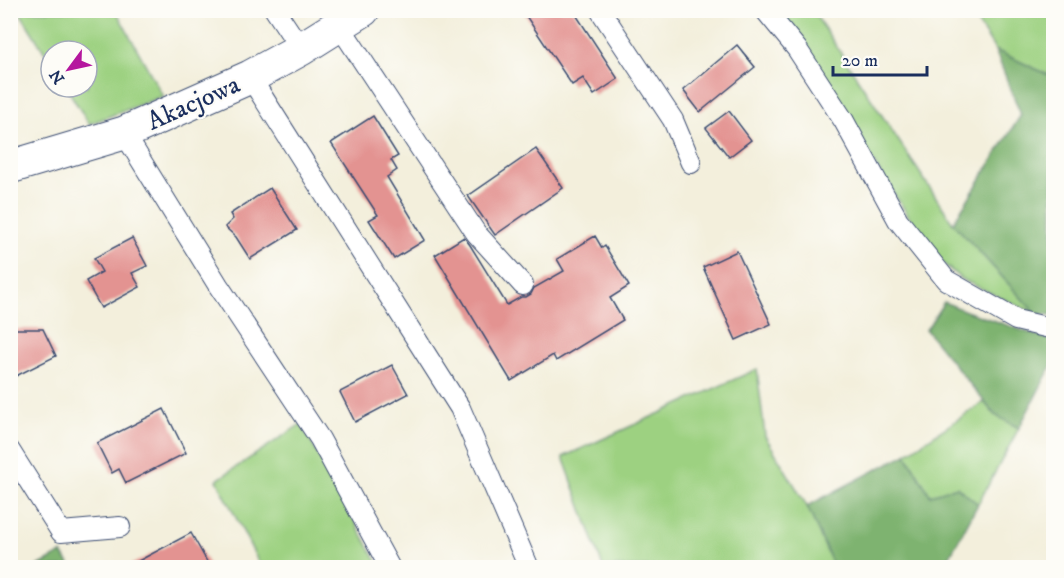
<svg xmlns="http://www.w3.org/2000/svg" width="1064" height="578" font-family="'IM FELL DW Pica',serif">
	<style>
		.green { fill: #9dd181; stroke: #5c8070; stroke-width: 1.5 }
		.forest { fill: #7eb36f; stroke: #4c7166; stroke-width: 1.5 }
		.building { fill: #e39391 }
		.lines { fill: none; stroke-linecap: round; stroke-linejoin: round }
		.service-casing { stroke: #3b4c71; stroke-width: 22 }
		.tertiary-casing { stroke: #3b4c71; stroke-width: 35 }
		.service { stroke: #fff; stroke-width: 20 }
		.tertiary { stroke: #fff; stroke-width: 33 }
		.labels { text-anchor: middle; stroke-width: 4.5; stroke-linejoin: round; paint-order: stroke }
		.street-label { font-size: 26px; fill: #1b2f5e; stroke: #fdfcf7 }
	</style>
	<rect width="100%" height="100%" fill="#fdfcf7"/>
	<filter id="ink" filterUnits="userSpaceOnUse"><feTurbulence type="fractalNoise" baseFrequency=".0167" numOctaves="2"/><feDisplacementMap in="SourceGraphic" scale="12" xChannelSelector="R" yChannelSelector="G"/><feConvolveMatrix kernelMatrix="1 2 1 2 8 2 1 2 1" color-interpolation-filters="sRGB"/></filter>
	<filter id="wash" filterUnits="userSpaceOnUse"><feTurbulence type="fractalNoise" baseFrequency=".008" numOctaves="4" result="noise"/><feDisplacementMap in="SourceGraphic" scale="24" xChannelSelector="R" yChannelSelector="G"/><feGaussianBlur stdDeviation="1.35" result="paint"/><feColorMatrix in="noise" values="0 0 0 0 0 0 0 0 0 0 0 0 0 0 0 0 0 1.4 0 .05"/><feComposite in="paint" operator="in"/></filter>
	<g filter="url(#wash)">
		<rect width="100%" height="100%" fill="#f3efdc"/>
		<g class="green">
			<path d="M19,11H116L163,96L89,124L66,87H87V51H51V63Z"/>
			<path d="M778,11H813L953,223L1036,314L961,279L935,256L877,168L804,46Z"/>
			<path d="M970,11H1053V77L995,50Z"/>
			<path d="M757,369L765,436L807,506L834,567H603L563,457Z"/>
			<path d="M984,402L995,415L1019,428L978,504L957,487L930,496L906,454Z"/>
			<path d="M301,424L380,567H261L217,480Z"/>
		</g>
		<g class="forest">
			<path d="M995,50L1053,77V315L1036,314L953,223L1021,115Z"/>
			<path d="M944,302L966,311L1053,341V363L1019,428L995,415L926,330Z"/>
			<path d="M906,454L930,495L957,487L978,504L944,567H834L807,506Z"/>
			<path d="M62,553L71,567H36Z"/>
		</g>
		<g id="blocks">
			<g class="building">
				<path d="M522,10H573L618,79L594,95L583,78L572,85Z"/>
				<path d="M737,45L755,67L700,112L683,90Z"/>
				<path d="M729,111L751,140L729,157L706,128Z"/>
				<path d="M373,116L398,156L391,160L397,170L387,177L425,240L394,259L369,220L378,215L331,143Z"/>
				<path d="M536,149L563,188L495,235L468,196Z"/>
				<path d="M270,188L297,230L250,259L236,237L225,227L233,219L230,214Z"/>
				<path d="M595,236L602,248L605,246L629,286L610,298L623,320L556,361L553,355L511,381L435,255L464,237L470,245L507,305L521,297H526L531,294L534,288L564,271L557,259Z"/>
				<path d="M132,238L147,266L132,273L140,287L101,308L86,281L102,272L94,258Z"/>
				<path d="M737,251L771,324L736,340L703,267Z"/>
				<path d="M10,329H43L56,356L10,379Z"/>
				<path d="M392,365L408,394L355,422L340,392Z"/>
				<path d="M164,409L186,453L126,483L119,469L112,473L97,443Z"/>
				<path d="M191,533L210,567H127Z"/>
			</g>
		</g>
	</g>
	<g filter="url(#ink)">
		<use href="#blocks" fill-opacity="0" stroke="#3b4c71" stroke-width="1.5"/>
		<g class="lines">
			<g class="service-casing">
				<g id="service">
					<path d="M275,10L301,49"/>
					<path d="M600,10L673,120L691,163"/>
					<path d="M765,10L797,49L844,121L898,220L946,280L1016,320L1054,329"/>
					<path d="M339,25L476,233L523,285"/>
					<path d="M250,77L460,408L529,568"/>
					<path d="M124,133L218,285L320,439L390,568"/>
					<path d="M10,451L61,532L120,527"/>
				</g>
			</g>
			<g class="tertiary-casing">
				<path id="tertiary" d="M10,167L124,133L250,77L301,49L363,10"/>
			</g>
			<use href="#service" class="service"/>
			<use href="#tertiary" class="tertiary"/>
		</g>
	</g>
	<g class="labels">
		<g class="street-label">
			<text transform="translate(193 102) rotate(-24)" y="9">Akacjowa</text>
		</g>
	</g>
	<rect width="1064" height="578" fill="none" stroke="#fdfcf7" stroke-width="36"/>
	<g transform="translate(69 69) rotate(237)"><circle r="28" fill="#fdfcf7" stroke="#a3aaba" stroke-width="1.5"/>
	<path d="M0-4.5L10 22L0 15L-10 22Z" fill="#b5179e"/>
	<text y="-9" font-size="16" font-weight="bold" text-anchor="middle" fill="#1b2f5e">N</text>
	</g>
	<path d="M833 66v9h94v-9" fill="none" stroke="#1b2f5e" stroke-width="3"/>
	<text x="842" y="66" font-size="18" fill="#1b2f5e" stroke="#fdfcf7" stroke-width="4.5" paint-order="stroke">20 m</text>
</svg>
